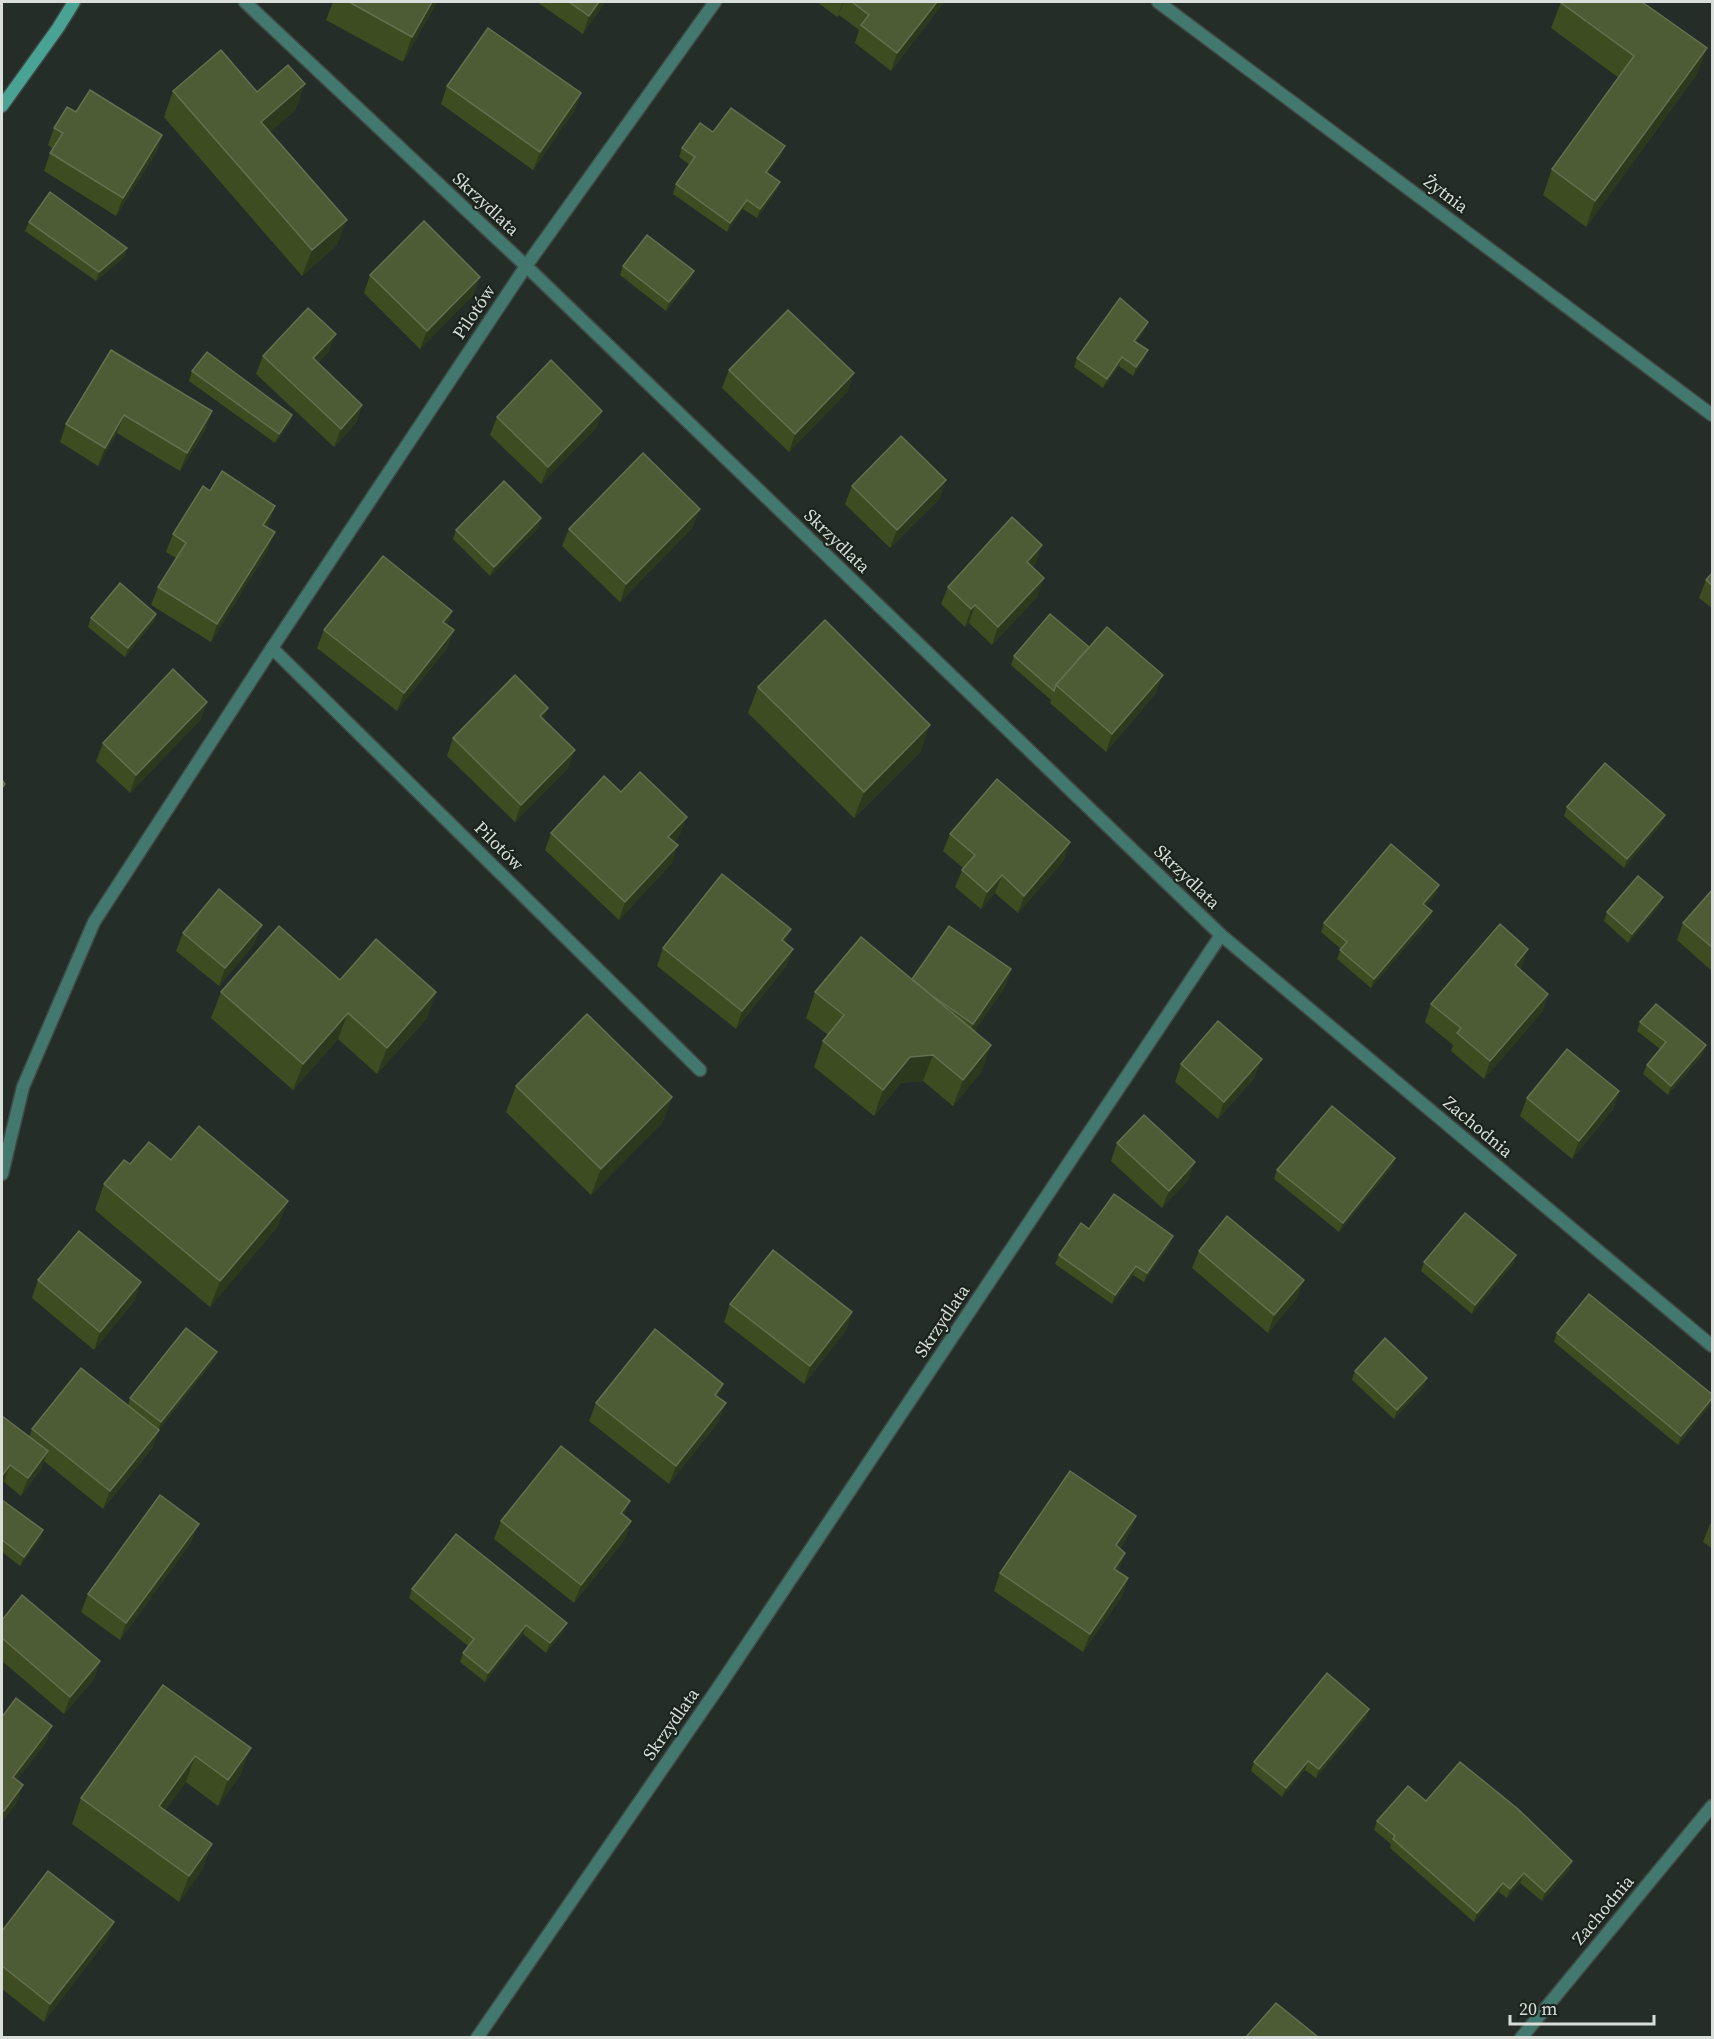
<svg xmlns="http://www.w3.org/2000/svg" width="1714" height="2039" font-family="'Source Serif 4',serif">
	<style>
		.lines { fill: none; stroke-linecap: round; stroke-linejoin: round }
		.street-casing { stroke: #414944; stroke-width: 15 }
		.secondary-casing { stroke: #414944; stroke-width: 15 }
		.street { stroke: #43786f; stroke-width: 12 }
		.secondary { stroke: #49a395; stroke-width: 12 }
		.wall { fill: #3e4c22 }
		.shaded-wall { fill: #2c391c }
		.building { fill: #4e5c36; stroke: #64704f; stroke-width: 1.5 }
		.labels { text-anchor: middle; stroke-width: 4.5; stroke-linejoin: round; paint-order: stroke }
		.street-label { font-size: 18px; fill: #d9deda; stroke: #1b231d }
	</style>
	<rect width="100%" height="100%" fill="#242d27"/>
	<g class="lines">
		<g class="street-casing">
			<g id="street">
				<path d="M245,2L526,266L1221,935L1712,1346"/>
				<path d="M1158,2L1712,415"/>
				<path d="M272,648L700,1070"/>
				<path d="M2,1174L23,1087L94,922L272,648L526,266L715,2"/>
				<path d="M477,2038L720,1685L1221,935"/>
				<path d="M1521,2038L1712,1806"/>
			</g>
		</g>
		<g class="secondary-casing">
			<path id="secondary" d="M2,106L58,28L74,2"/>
		</g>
		<use href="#street" class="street"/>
		<use href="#secondary" class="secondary"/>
	</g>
	<g class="wall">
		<path d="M333,2H437L403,62L326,20Z"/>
		<path d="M537,2H605L583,34Z"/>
		<path d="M817,2H944L891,71L855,43L859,30L839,15L837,17Z"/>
		<path d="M1561,2L1697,74L1586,227L1543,195L1552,169L1619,78L1551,28Z"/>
		<path d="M305,84L295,110L270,132L337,245L302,276L164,117L173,91L257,92Z"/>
		<path d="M447,86L581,93L574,111L533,170L441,104Z"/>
		<path d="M76,112L162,135L156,153L116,216L44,171L50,153L53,149L48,145L54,128Z"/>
		<path d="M713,132L781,155L768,173L780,182L776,191L757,218L743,209L727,232L673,194L676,184L690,165L679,157L682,148Z"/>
		<path d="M29,222L127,248L124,257L96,281L25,231Z"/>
		<path d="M623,266L694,271L690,280L666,311L620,275Z"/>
		<path d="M370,275L480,277L473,295L420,349L364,293Z"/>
		<path d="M1148,322L1144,331L1136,342L1144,359L1133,376L1119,366L1103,388L1074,367L1077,358Z"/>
		<path d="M111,350L206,429L180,471L117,433L98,466L60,442L66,424Z"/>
		<path d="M329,351L318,363L362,405L356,423L334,447L256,374L263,356Z"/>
		<path d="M729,370L848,391L789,452L722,388Z"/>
		<path d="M192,371L292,415L289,424L275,443L189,381Z"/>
		<path d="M602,411L596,428L541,484L490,435L497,417Z"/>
		<path d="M852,486L940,498L890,548L845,504Z"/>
		<path d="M210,491L269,524L267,527L268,550L211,642L151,605L158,587L176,558L166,552L173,534Z"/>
		<path d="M541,518L538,528L490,576L453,539L456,530Z"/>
		<path d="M693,527L620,602L562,546L569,529Z"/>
		<path d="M1036,563L1032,567L1038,596L992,645L969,623L965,627L941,604L948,587Z"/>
		<path d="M1713,572V609L1699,598L1706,580Z"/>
		<path d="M452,611L447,625L454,630L447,648L397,711L317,648L324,630Z"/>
		<path d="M156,614L153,623L125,657L88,627L91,618Z"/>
		<path d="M1089,647L1156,693L1106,752L1050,703L1051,700L1011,665L1014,656Z"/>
		<path d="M758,687L921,751L854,818L748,713Z"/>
		<path d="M207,702L200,720L130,793L96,761L103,743Z"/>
		<path d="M544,720L568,768L515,822L447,756L453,738Z"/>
		<path d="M621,792L680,835L674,842L672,863L619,920L545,850L551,833Z"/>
		<path d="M1567,807L1661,824L1624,868L1564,816Z"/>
		<path d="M950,834L1064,860L1018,913L995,893L981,909L955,887L963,868L943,851Z"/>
		<path d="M1439,885L1436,894L1426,906L1432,911L1429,920L1371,988L1337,959L1341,949L1321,932L1324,923Z"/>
		<path d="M1713,889V972L1677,940L1683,923Z"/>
		<path d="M1663,897L1659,906L1628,943L1604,921L1607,912Z"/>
		<path d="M183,933L255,943L219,986L176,951Z"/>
		<path d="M786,943L793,949L786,966L736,1029L657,966L663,948Z"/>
		<path d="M1522,967L1520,970L1548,994L1542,1012L1484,1079L1451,1051L1453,1045L1425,1022L1431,1004Z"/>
		<path d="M1011,969L1005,987L974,1031L982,1071L953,1106L923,1081L901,1083L874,1116L814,1067L823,1041L828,1035L806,1018L815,992L912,979Z"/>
		<path d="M340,980L427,1018L377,1074L338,1039L293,1090L211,1018L221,992Z"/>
		<path d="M1640,1022L1703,1054L1668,1095L1643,1074L1647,1065L1660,1049L1637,1031Z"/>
		<path d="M1181,1064L1255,1077L1218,1119L1175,1082Z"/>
		<path d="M516,1086L672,1097L662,1123L591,1195L506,1112Z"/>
		<path d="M1619,1091L1613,1109L1572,1159L1520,1116L1527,1098Z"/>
		<path d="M1117,1143L1189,1179L1162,1208L1111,1161Z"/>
		<path d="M1395,1158L1392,1167L1339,1232L1274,1179L1277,1170Z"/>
		<path d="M171,1160L278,1226L210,1307L95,1210L104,1184L130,1164Z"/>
		<path d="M1089,1229L1170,1245L1144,1282L1133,1275L1112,1304L1055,1264L1059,1255Z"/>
		<path d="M1199,1251L1297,1298L1268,1333L1192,1268Z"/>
		<path d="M1516,1255L1513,1264L1472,1314L1421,1271L1424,1262Z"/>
		<path d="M38,1280L135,1300L94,1350L32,1298Z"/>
		<path d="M730,1304L852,1312L846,1330L804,1384L724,1322Z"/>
		<path d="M1557,1333L1713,1395V1399L1710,1405L1678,1445L1554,1342Z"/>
		<path d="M217,1352L213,1361L158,1431L152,1448L103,1509L44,1461L41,1469L21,1496L4,1482L2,1416L29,1437L32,1429L128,1406L130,1398Z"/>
		<path d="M1355,1371L1424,1387L1394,1419L1352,1380Z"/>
		<path d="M723,1384L718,1397L719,1421L669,1484L589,1421L596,1403Z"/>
		<path d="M2,1500L40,1539L20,1566L2,1552Z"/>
		<path d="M624,1516L631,1521L625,1539L574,1603L494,1539L501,1521Z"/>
		<path d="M1136,1516L1129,1534L1120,1548L1118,1571L1128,1578L1122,1596L1083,1652L994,1591L1000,1573Z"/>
		<path d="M1713,1520V1549L1703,1542L1710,1524Z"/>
		<path d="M192,1541L120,1640L81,1612L88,1594Z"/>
		<path d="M412,1589L563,1632L546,1653L523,1634L485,1682L460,1662L463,1653L468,1646L409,1598Z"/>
		<path d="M2,1620L100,1661L94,1679L64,1714L2,1661Z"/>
		<path d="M163,1685L241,1774L218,1806L186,1782L165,1810L212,1844L202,1870L179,1902L72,1824L81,1798Z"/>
		<path d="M1369,1709L1366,1718L1316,1778L1305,1770L1282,1797L1251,1771L1254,1762Z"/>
		<path d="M1426,1801L1572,1861L1569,1870L1542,1901L1520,1883L1507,1898L1499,1892L1474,1922L1390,1848L1391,1844L1374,1830L1377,1821Z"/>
		<path d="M114,1922L107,1939L44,2022L2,1989V1931Z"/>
	</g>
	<g class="shaded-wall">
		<path d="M432,2H437L403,62L412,37Z"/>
		<path d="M599,2H605L583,34L589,16Z"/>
		<path d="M843,2H844L837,17Z"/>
		<path d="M937,2H944L891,71L897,53Z"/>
		<path d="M1707,48L1697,74L1586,227L1595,201Z"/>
		<path d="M305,84L295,110L252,148L261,122Z"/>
		<path d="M581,93L574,111L533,170L540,152Z"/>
		<path d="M162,135L156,153L116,216L123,198Z"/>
		<path d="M785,146L781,155L763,181L766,172Z"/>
		<path d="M780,182L776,191L757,218L760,209Z"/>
		<path d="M747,200L743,209L727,232L730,223Z"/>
		<path d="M347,220L337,245L302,276L312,250Z"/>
		<path d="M127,248L124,257L96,281L99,272Z"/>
		<path d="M694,271L690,280L666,311L669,302Z"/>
		<path d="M480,277L473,295L420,349L427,331Z"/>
		<path d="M1148,322L1144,331L1130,350L1134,341Z"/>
		<path d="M336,334L329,351L306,376L313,358Z"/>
		<path d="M1148,350L1144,359L1133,376L1136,367Z"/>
		<path d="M1122,357L1119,366L1103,388L1107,379Z"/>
		<path d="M854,373L848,391L789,452L795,434Z"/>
		<path d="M362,405L356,423L334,447L341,429Z"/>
		<path d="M212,411L206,429L180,471L187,453Z"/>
		<path d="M602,411L596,428L541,484L548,467Z"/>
		<path d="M124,415L117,433L98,466L105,448Z"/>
		<path d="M292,415L289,424L275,443L279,434Z"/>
		<path d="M946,480L940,498L890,548L897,530Z"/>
		<path d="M275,506L269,524L257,543L263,525Z"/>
		<path d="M700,509L693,527L620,602L626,584Z"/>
		<path d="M541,518L538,528L490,576L494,567Z"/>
		<path d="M275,532L268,550L211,642L217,624Z"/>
		<path d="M1042,545L1036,563L1020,580L1027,562Z"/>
		<path d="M1044,578L1038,596L992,645L998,627Z"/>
		<path d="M975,605L969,623L965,627L971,609Z"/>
		<path d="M452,611L445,629L443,622Z"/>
		<path d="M156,614L153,623L125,657L128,648Z"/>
		<path d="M454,630L447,648L397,711L404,693Z"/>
		<path d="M1163,675L1156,693L1106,752L1112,734Z"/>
		<path d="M207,702L200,720L130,793L136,775Z"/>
		<path d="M548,708L542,725L540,716Z"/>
		<path d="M930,725L921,751L854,818L864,792Z"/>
		<path d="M575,750L568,768L515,822L521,805Z"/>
		<path d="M1665,815L1661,824L1624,868L1627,859Z"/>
		<path d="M687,817L680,835L662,855L668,837Z"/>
		<path d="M1070,842L1064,860L1018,913L1024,896Z"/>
		<path d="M678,845L672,863L619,920L625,902Z"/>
		<path d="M1002,875L995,893L981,909L987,892Z"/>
		<path d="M1439,885L1436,894L1420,913L1423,904Z"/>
		<path d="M1663,897L1659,906L1628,943L1632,934Z"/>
		<path d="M1432,911L1429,920L1371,988L1374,979Z"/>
		<path d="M262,925L255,943L219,986L225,968Z"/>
		<path d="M791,929L784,947L782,940Z"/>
		<path d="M793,949L786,966L736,1029L742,1011Z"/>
		<path d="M1528,949L1522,967L1508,983L1515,965Z"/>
		<path d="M1011,969L1005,987L967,1042L973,1024Z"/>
		<path d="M436,992L427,1018L377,1074L387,1048Z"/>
		<path d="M1548,994L1542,1012L1484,1079L1490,1061Z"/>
		<path d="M348,1013L338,1039L293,1090L303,1064Z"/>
		<path d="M991,1045L982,1071L953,1106L963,1080Z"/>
		<path d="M1706,1045L1703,1054L1668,1095L1671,1086Z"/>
		<path d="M933,1055L923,1081L901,1083L874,1116L883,1090L910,1057Z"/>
		<path d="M1262,1059L1255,1077L1218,1119L1224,1102Z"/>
		<path d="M1619,1091L1613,1109L1572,1159L1579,1141Z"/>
		<path d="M672,1097L662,1123L591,1195L601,1169Z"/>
		<path d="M1395,1158L1392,1167L1339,1232L1343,1223Z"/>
		<path d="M1195,1162L1189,1179L1162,1208L1169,1191Z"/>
		<path d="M288,1201L278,1226L210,1307L220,1281Z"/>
		<path d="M1173,1236L1170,1245L1144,1282L1147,1273Z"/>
		<path d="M1516,1255L1513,1264L1472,1314L1475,1305Z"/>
		<path d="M1136,1266L1133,1275L1112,1304L1115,1295Z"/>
		<path d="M1304,1280L1297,1298L1268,1333L1274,1315Z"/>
		<path d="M141,1282L135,1300L94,1350L100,1332Z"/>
		<path d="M852,1312L846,1330L804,1384L810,1366Z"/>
		<path d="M217,1352L213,1361L158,1431L161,1422Z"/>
		<path d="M1427,1378L1424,1387L1394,1419L1397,1410Z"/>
		<path d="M723,1384L717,1402L715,1395Z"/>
		<path d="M1713,1397L1710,1405L1678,1445L1681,1436Z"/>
		<path d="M726,1403L719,1421L669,1484L676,1466Z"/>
		<path d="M159,1430L152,1448L103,1509L110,1491Z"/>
		<path d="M48,1451L41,1469L21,1496L28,1478Z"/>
		<path d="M10,1465L4,1482L2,1485V1476Z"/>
		<path d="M630,1501L623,1519L621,1513Z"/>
		<path d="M1136,1516L1129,1534L1109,1563L1116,1545Z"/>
		<path d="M631,1521L625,1539L574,1603L581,1585Z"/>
		<path d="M199,1524L192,1541L120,1640L126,1623Z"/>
		<path d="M43,1530L40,1539L20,1566L24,1557Z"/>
		<path d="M1125,1553L1119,1570L1108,1586L1114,1569Z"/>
		<path d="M1128,1578L1122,1596L1083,1652L1090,1634Z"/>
		<path d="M567,1623L563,1632L546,1653L550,1643Z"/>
		<path d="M526,1625L523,1634L485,1682L488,1673Z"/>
		<path d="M100,1661L94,1679L64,1714L70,1697Z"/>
		<path d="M1369,1709L1366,1718L1316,1778L1319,1769Z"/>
		<path d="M52,1726L46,1743L6,1794L13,1777Z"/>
		<path d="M251,1748L241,1774L218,1806L228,1780Z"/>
		<path d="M195,1756L186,1782L150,1832L159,1806Z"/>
		<path d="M1308,1761L1305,1770L1282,1797L1286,1788Z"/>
		<path d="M23,1785L17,1803L2,1823V1817L4,1811Z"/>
		<path d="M212,1844L202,1870L179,1902L189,1876Z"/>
		<path d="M1572,1861L1569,1870L1542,1901L1545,1892Z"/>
		<path d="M1524,1873L1520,1883L1507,1898L1510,1889Z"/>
		<path d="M1503,1883L1499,1892L1474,1922L1477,1913Z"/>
		<path d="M114,1922L107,1939L44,2022L50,2004Z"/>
	</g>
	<g class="building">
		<path d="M349,2H432L412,37Z"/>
		<path d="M569,2H599L589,16Z"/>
		<path d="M852,2H937L897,53L861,25L869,15Z"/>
		<path d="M1560,2H1642L1707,48L1595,201L1552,169L1634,56Z"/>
		<path d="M488,28L581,93L540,152L447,86Z"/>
		<path d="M221,50L257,92L288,65L305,84L261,122L347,220L312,250L173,91Z"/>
		<path d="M90,90L162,135L123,198L50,153L63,133L54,128L67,107L76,112Z"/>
		<path d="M731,108L785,146L766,172L780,182L760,209L747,200L730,223L676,184L695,157L682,148L700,123L713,132Z"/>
		<path d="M50,192L127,248L99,272L29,222Z"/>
		<path d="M424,221L480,277L427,331L370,275Z"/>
		<path d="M647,235L694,271L669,302L623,266Z"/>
		<path d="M1120,298L1148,322L1134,341L1148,350L1136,367L1122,357L1107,379L1077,358Z"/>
		<path d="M308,308L336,334L313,358L362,405L341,429L263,356Z"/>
		<path d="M788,310L854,373L795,434L729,370Z"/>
		<path d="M111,350L212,411L187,453L124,415L105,448L66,424Z"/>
		<path d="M207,352L292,415L279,434L192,371Z"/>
		<path d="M551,360L602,411L548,467L497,417Z"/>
		<path d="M901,436L946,480L897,530L852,486Z"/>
		<path d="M643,453L700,509L626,584L569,529Z"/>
		<path d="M222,471L275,506L263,525L275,532L217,624L158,587L186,543L173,534L203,486L210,491Z"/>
		<path d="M504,481L541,518L494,567L456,530Z"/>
		<path d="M1012,517L1042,545L1027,562L1044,578L998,627L975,605L971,609L948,587Z"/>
		<path d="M383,556L452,611L443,622L454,630L404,693L324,630Z"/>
		<path d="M1713,572V586L1706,580Z"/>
		<path d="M120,583L156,614L128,648L91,618Z"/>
		<path d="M1050,614L1089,647L1056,685L1054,691L1014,656Z"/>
		<path d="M825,620L930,725L864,792L758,687Z"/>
		<path d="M1107,627L1163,675L1112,734L1056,685Z"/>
		<path d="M173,669L207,702L136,775L103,743Z"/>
		<path d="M515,675L548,708L540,716L575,750L521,805L453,738Z"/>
		<path d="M1605,763L1665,815L1627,859L1567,807Z"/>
		<path d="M640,772L687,817L668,837L678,845L625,902L551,833L604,776L621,792Z"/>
		<path d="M997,779L1070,842L1024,896L1002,875L987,892L962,870L975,855L950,834Z"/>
		<path d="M2,780L5,784L2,788Z"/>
		<path d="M1391,844L1439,885L1423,904L1432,911L1374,979L1340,950L1347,942L1324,923Z"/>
		<path d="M722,874L791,929L782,940L793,949L742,1011L663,948Z"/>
		<path d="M1638,876L1663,897L1632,934L1607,912Z"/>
		<path d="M219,889L262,925L225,968L183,933Z"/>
		<path d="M1713,889V948L1683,923Z"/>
		<path d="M1500,924L1528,949L1515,965L1548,994L1490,1061L1457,1033L1461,1028L1431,1004Z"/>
		<path d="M279,926L340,980L376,939L436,992L387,1048L348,1013L303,1064L221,992Z"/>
		<path d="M949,926L1011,969L973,1024L931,995L912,979Z"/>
		<path d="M861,937L991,1045L963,1080L933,1055L910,1057L883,1090L823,1041L844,1015L815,992Z"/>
		<path d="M1656,1004L1706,1045L1671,1086L1647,1065L1666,1042L1640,1022Z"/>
		<path d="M587,1014L672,1097L601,1169L516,1086Z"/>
		<path d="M1218,1021L1262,1059L1224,1102L1181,1064Z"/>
		<path d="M1567,1049L1619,1091L1579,1141L1527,1098Z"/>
		<path d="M1332,1106L1395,1158L1343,1223L1277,1170Z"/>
		<path d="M1144,1115L1195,1162L1169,1191L1117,1143Z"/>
		<path d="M199,1126L288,1201L220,1281L104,1184L124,1160L130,1164L149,1142L171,1160Z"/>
		<path d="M1114,1194L1173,1236L1147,1273L1136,1266L1115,1295L1059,1255L1081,1223L1089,1229Z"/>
		<path d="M1465,1213L1516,1255L1475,1305L1424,1262Z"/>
		<path d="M1227,1216L1304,1280L1274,1315L1199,1251Z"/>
		<path d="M79,1231L141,1282L100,1332L38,1280Z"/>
		<path d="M773,1250L852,1312L810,1366L730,1304Z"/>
		<path d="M1589,1294L1713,1395V1397L1681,1436L1557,1333Z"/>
		<path d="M186,1328L217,1352L161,1422L130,1398Z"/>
		<path d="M655,1329L723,1384L715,1395L726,1403L676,1466L596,1403Z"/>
		<path d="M1385,1338L1427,1378L1397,1410L1355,1371Z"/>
		<path d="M81,1368L159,1430L110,1491L32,1429Z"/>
		<path d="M2,1416L48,1451L28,1478L10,1465L2,1476Z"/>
		<path d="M561,1446L630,1501L621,1513L631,1521L581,1585L501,1521Z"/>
		<path d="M1070,1471L1136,1516L1116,1545L1125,1553L1114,1569L1128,1578L1090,1634L1000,1573Z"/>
		<path d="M160,1495L199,1524L126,1623L88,1594Z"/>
		<path d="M2,1500L43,1530L24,1557L2,1540Z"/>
		<path d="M456,1534L567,1623L550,1643L526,1625L488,1673L463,1653L474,1639L412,1589Z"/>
		<path d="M22,1595L100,1661L70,1697L2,1638V1620Z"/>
		<path d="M1327,1673L1369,1709L1319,1769L1308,1761L1286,1788L1254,1762Z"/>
		<path d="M163,1685L251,1748L228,1780L195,1756L159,1806L212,1844L189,1876L81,1798Z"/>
		<path d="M16,1698L52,1726L13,1777L23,1785L4,1811L2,1809V1717Z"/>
		<path d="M1460,1762L1518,1809L1572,1861L1545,1892L1524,1873L1510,1889L1503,1883L1477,1913L1393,1839L1395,1836L1377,1821L1408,1786L1426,1801Z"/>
		<path d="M48,1871L114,1922L50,2004L2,1966V1931Z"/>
		<path d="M1276,2003L1318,2037H1246Z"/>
	</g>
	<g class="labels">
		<g class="street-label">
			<text transform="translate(1446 194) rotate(37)" y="6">Żytnia</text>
			<text transform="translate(486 204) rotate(43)" y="6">Skrzydlata</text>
			<text transform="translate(474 312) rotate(-56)" y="6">Pilotów</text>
			<text transform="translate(837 541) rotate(44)" y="6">Skrzydlata</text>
			<text transform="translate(499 846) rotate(45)" y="6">Pilotów</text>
			<text transform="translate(1187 877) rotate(44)" y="6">Skrzydlata</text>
			<text transform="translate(1478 1127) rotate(40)" y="6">Zachodnia</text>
			<text transform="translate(942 1321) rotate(-56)" y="6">Skrzydlata</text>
			<text transform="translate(671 1724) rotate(-55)" y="6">Skrzydlata</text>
			<text transform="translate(1603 1910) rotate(-50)" y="6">Zachodnia</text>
		</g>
	</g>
	<rect width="1714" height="2039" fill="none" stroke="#d9deda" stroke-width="6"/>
	<path d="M1510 2015v9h144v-9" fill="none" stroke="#d9deda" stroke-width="3"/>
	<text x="1519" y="2015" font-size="18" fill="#d9deda" stroke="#1b231d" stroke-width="4.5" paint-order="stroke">20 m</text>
</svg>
